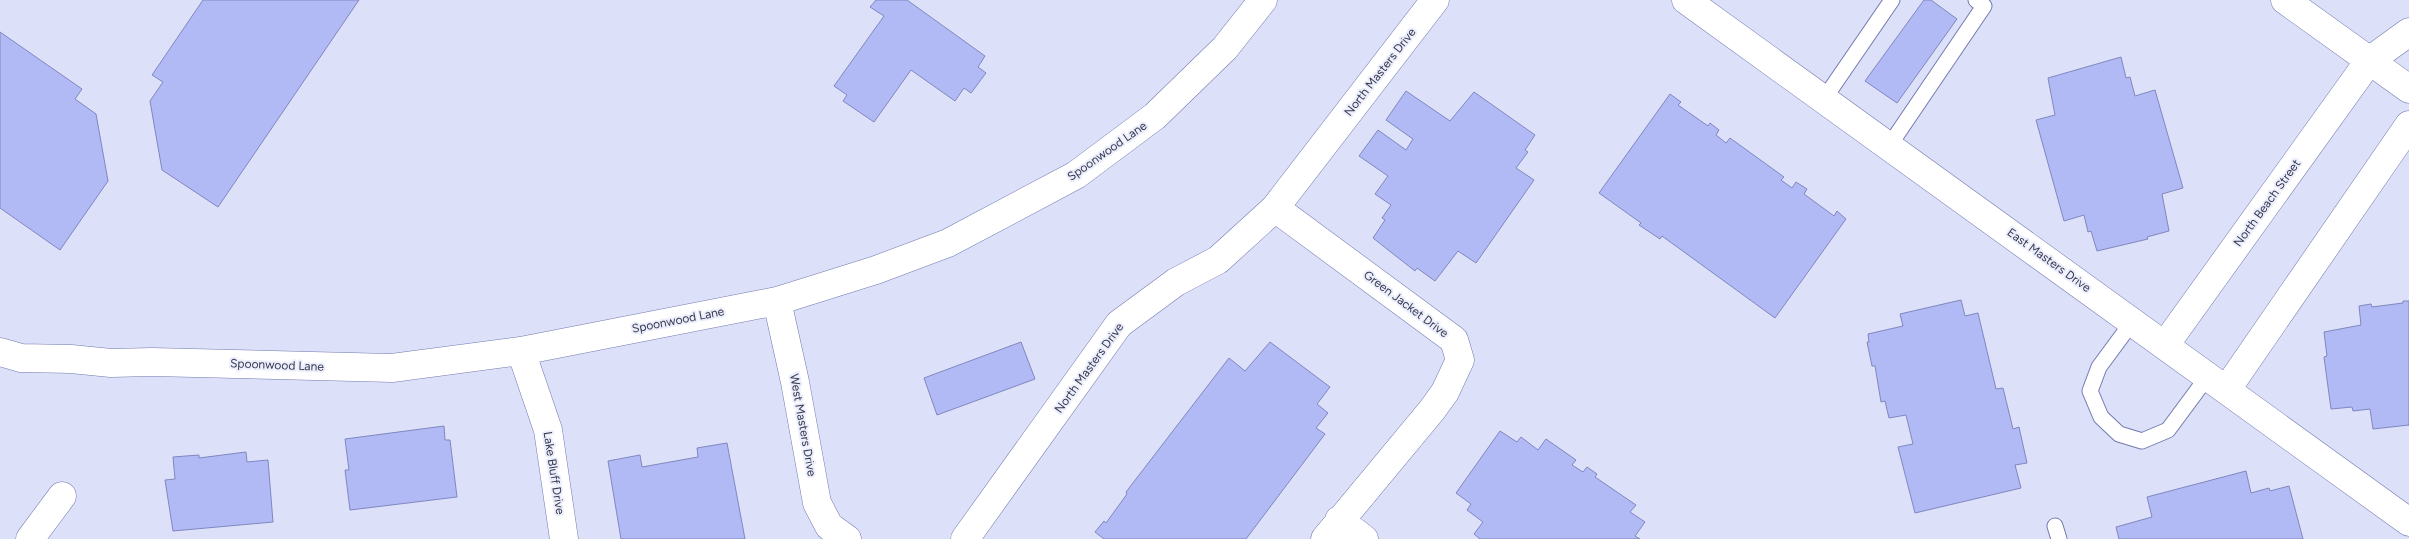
<svg xmlns="http://www.w3.org/2000/svg" width="2409" height="539" font-family="Figtree,sans-serif">
	<style>
		.building { fill: #b2baf5; stroke: #8087bf }
		.lines { fill: none; stroke-linecap: round; stroke-linejoin: round }
		.lane-casing { stroke: #737ab0; stroke-width: 17 }
		.street-casing { stroke: #737ab0; stroke-width: 29 }
		.secondary-casing { stroke: #737ab0; stroke-width: 29 }
		.lane { stroke: #fff; stroke-width: 15 }
		.street { stroke: #fff; stroke-width: 28 }
		.secondary { stroke: #fff; stroke-width: 28 }
		.labels { text-anchor: middle; dominant-baseline: central; stroke-width: 4; stroke-linejoin: round; paint-order: stroke }
		.street-label { font-size: 12px; fill: #353850; stroke: #eceefb }
	</style>
	<rect width="100%" height="100%" fill="#dce0f9"/>
	<!-- building -->
	<path class="building" d="M203 0H359L218 207 162 170 150 101 163 82 152 75Z
		M876 0H907L985 56 978 67 986 73 971 93 964 88 955 101 911 70 874 122 843 101 847 95 834 86 884 16 870 7Z
		M1924 0H1931L1957 19 1897 103 1865 81Z
		M0 32 82 89 75 99 96 114 108 181 60 250 0 208Z
		M2121 57 2126 78 2130 77 2135 96 2155 90 2183 188 2162 194 2169 231 2147 237 2148 239 2097 251 2091 231 2088 232 2084 215 2064 221 2036 120 2055 115 2048 78Z
		M1406 91 1450 121 1474 92 1535 135 1525 150 1528 152 1516 168 1534 180 1476 263 1458 251 1435 281 1417 268 1415 271 1373 238 1385 220 1382 218 1391 205 1375 194 1388 176 1359 156 1378 130 1406 150 1413 139 1386 120Z
		M1670 94 1681 102 1678 105 1708 126 1710 123 1719 130 1716 135 1726 143 1730 138 1784 177 1781 180 1792 188 1796 182 1807 189 1804 194 1834 216 1837 211 1846 219 1775 318 1662 236 1660 239 1639 225 1641 223 1599 193Z
		M1961 300 1965 316 1978 313 1996 389 2003 388 2013 429 2019 427 2027 463 2015 465 2021 488 1915 513 1898 447 1913 444 1906 415 1889 418 1885 401 1881 402 1875 366H1872L1867 342H1869L1868 334 1903 326 1900 314Z
		M2403 301H2409V425L2373 429 2370 409 2353 411 2352 407 2331 409 2324 357 2327 356 2324 332 2361 325 2359 306 2371 304 2372 307 2403 303Z
		M1021 342 1035 379 937 415 924 378Z
		M1270 342 1330 387 1317 404 1328 413 1316 428 1325 434 1246 539H1104L1095 532 1104 521 1106 523 1127 494 1126 492 1229 358 1245 371Z
		M444 426 445 440H450L457 497 350 510 345 470H349L345 439Z
		M1500 431 1517 442 1521 437 1538 450 1546 439 1576 460 1572 465 1583 472 1587 467 1597 474 1595 477 1636 505 1630 512 1645 522 1635 536 1640 539H1480L1474 534 1483 522 1467 510 1471 504 1456 493Z
		M727 443 745 539H621L608 461 640 455 642 467 698 457 697 448Z
		M246 452 247 462 268 460 273 522 173 531 165 480 175 479 173 457 199 455V458Z
		M2246 471 2251 493 2269 488 2270 491 2289 486 2303 539H2119L2116 527 2152 517 2147 497Z"/>
	<g class="lines">
		<!-- lane casing -->
		<g class="lane-casing">
			<path id="lane" d="M1824 99 1892 0
				M1889 146 1984 6 1976 0
				M2133 321 2099 367 2090 391 2101 417 2119 434 2142 441 2168 430 2208 376
				M2055 526 2059 539"/>
		</g>
		<!-- street casing -->
		<g class="street-casing">
			<path id="street" d="M1686 0 2409 522
				M1275 208 1454 340 1460 360 1445 392 1432 410 1325 539
				M777 301 795 382 817 503 829 526 847 539
				M2165 345 2369 61 2409 32
				M521 351 548 430 564 539
				M0 352 21 358 71 359 111 363 152 362 392 368 521 351 777 301 876 270 948 243 1076 175 1155 116 1225 48 1263 0
				M2227 389 2409 125
				M1339 520 1364 539
				M30 539 62 496
				M965 539 1119 324 1176 282 1218 260 1275 208 1435 0"/>
		</g>
		<!-- secondary casing -->
		<g class="secondary-casing">
			<path id="secondary" d="M2285 0 2409 89"/>
		</g>
		<!-- lane -->
		<use href="#lane" class="lane"/>
		<!-- street -->
		<use href="#street" class="street"/>
		<!-- secondary -->
		<use href="#secondary" class="secondary"/>
	</g>
	<g class="labels">
		<!-- street labels -->
		<g class="street-label">
			<text transform="translate(1380 72) rotate(-52)">North Masters Drive</text>
			<text transform="translate(1107 151) rotate(-35)">Spoonwood Lane</text>
			<text transform="translate(2267 203) rotate(-54)">North Beach Street</text>
			<text transform="translate(2049 260) rotate(36)">East Masters Drive</text>
			<text transform="translate(1406 304) rotate(37)">Green Jacket Drive</text>
			<text transform="translate(678 320) rotate(-11)">Spoonwood Lane</text>
			<text transform="translate(277 365) rotate(2)">Spoonwood Lane</text>
			<text transform="translate(1089 368) rotate(-54)">North Masters Drive</text>
			<text transform="translate(803 425) rotate(80)">West Masters Drive</text>
			<text transform="translate(554 473) rotate(81)">Lake Bluff Drive</text>
		</g>
	</g>
</svg>
